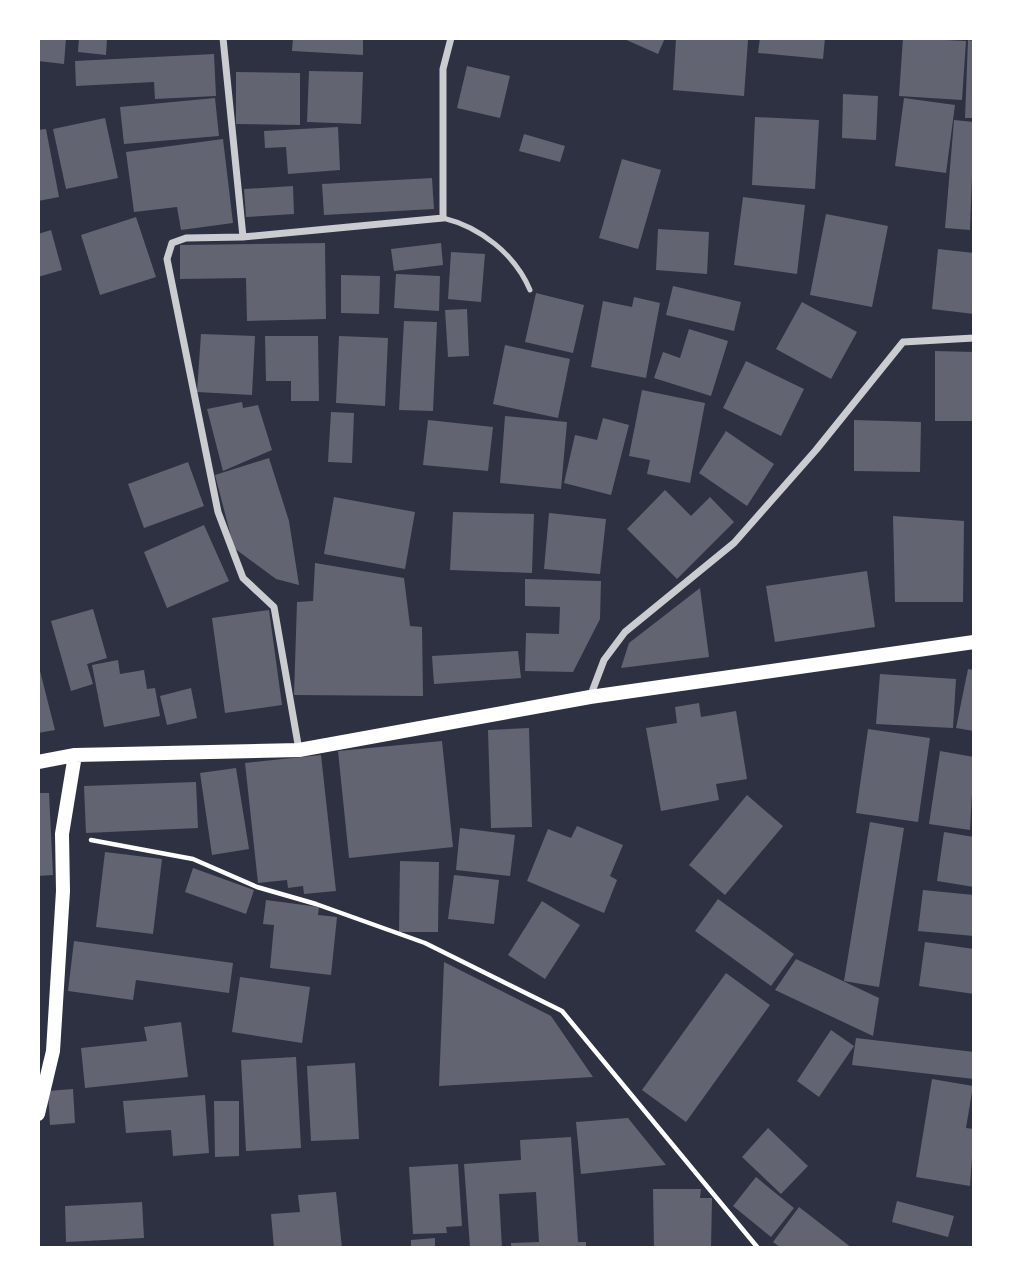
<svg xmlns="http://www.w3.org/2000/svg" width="1012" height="1286" font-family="'DejaVu Sans',sans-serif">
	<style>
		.building { fill: #626471 }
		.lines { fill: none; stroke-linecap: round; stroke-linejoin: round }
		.path { stroke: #fff; stroke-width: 4.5 }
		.service { stroke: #caccd0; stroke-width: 5 }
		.minor { stroke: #caccd0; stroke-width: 7 }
		.secondary { stroke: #fff; stroke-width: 14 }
	</style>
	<rect width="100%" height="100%" fill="#2d3142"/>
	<!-- building -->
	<path class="building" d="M38 38H66L64 64 38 61Z
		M79 38H107L106 55 78 52Z
		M293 38H363V55L292 51Z
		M622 38H665L658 54Z
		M676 38 748 40 744 96 673 90Z
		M760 38H825L823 59 758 53Z
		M903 38 966 41 962 100 899 96Z
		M968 40 974 41V118H965Z
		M214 54 216 96 155 99 154 82 76 86 75 61Z
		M467 66 510 76 500 118 457 108Z
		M309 71 363 72 361 124 307 122Z
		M236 72 300 73V125L236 124Z
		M843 94 878 96 876 140 842 138Z
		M215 98 219 136 124 144 120 107Z
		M904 98 955 105 946 173 895 166Z
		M755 117 819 120 815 189 752 185Z
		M105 118 118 178 66 189 53 129Z
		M954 120 974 122 970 230 945 228Z
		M338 127 340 170 288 174 286 147 265 148 264 131Z
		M46 129 59 197 38 201V130Z
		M524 134 565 146 560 162 519 151Z
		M223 139 233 223 181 230 177 207 134 212 126 152Z
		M622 159 661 170 638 249 599 238Z
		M432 178 434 209 324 215 322 184Z
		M293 186 294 214 246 217 244 189Z
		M743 197 805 205 797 274 734 265Z
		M826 214 888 226 872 307 810 295Z
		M136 217 156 277 100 295 81 235Z
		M658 229 709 232 707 274 656 270Z
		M51 230 62 270 38 277V234Z
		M325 243 326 319 247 321 246 278 180 279V245Z
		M441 243 443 265 394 271 391 249Z
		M938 249 974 253V314L932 309Z
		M451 252 485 254 481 302 448 299Z
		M396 274 440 276 439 311 394 308Z
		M341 275 380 276 379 314 341 313Z
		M673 286 741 302 734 331 666 315Z
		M536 293 584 305 573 353 525 342Z
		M634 297 660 303 646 378 591 367 603 301 632 307Z
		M802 302 857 332 831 379 776 349Z
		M467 309 469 356 448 357 445 310Z
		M404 321 437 322 433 411 399 410Z
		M689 329 728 341 711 396 654 378 663 352 680 358Z
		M201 334 255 336 252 395 197 392Z
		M265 336H318L319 401H291V381H266Z
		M339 336 388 338 385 406 336 403Z
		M505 345 570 359 558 418 493 404Z
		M935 351 974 352V421H935Z
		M746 361 804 389 781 436 723 408Z
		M642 390 705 403 690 483 647 474 650 460 629 456Z
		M242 402 243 408 258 405 272 450 223 471 207 409Z
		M331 412 354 413 352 463 328 462Z
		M505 416 567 422 561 489 500 483Z
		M603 418 629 425 611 495 564 483 575 435 597 440Z
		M428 420 493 427 488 471 423 465Z
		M854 420 921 422 920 472 854 471Z
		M726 431 774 464 747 506 699 473Z
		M269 458 289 521 299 585 276 579 234 548 215 475Z
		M188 462 204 506 144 528 128 484Z
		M665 490 691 516 710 497 734 522 677 579 627 529Z
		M334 497 415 512 405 569 324 554Z
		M453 512 534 514 532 573 450 570Z
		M549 513 606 519 600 574 544 569Z
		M893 516 964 521 963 602H895Z
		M204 525 229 581 167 608 144 552Z
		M315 563 404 578 410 626 422 627 423 696 294 695 297 602 313 601Z
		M867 571 875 627 775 642 766 586Z
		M525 579 601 581 600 619 573 672 525 671 526 633 559 634 560 607 525 606Z
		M700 588 709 657 621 668 629 643Z
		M93 609 107 658 87 664 93 684 71 691 51 621Z
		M269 610 282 705 225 713 212 618Z
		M518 651 521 678 434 684 432 656Z
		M118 660 120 674 144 670 147 689 155 688 160 716 104 727 92 665Z
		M38 663 55 730 38 733Z
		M968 669 974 670V731L956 728Z
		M880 674 956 679 953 728 876 724Z
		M191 688 197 718 167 725 160 696Z
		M699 703 701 717 736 711 747 779 716 784 719 800 661 811 646 728 677 723 675 707Z
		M529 728 532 827 491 828 488 730Z
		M868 729 930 738 918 822 856 813Z
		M442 741 453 847 349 858 338 751Z
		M940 751 974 757 970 830 929 824Z
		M321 755 336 891 304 894 303 886 288 888 287 880 258 883 245 763Z
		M236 768 249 849 212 855 200 773Z
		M196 782 198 828 86 833 84 786Z
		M38 793H49L53 875 38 876Z
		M747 795 783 826 725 895 689 865Z
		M870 822 904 828 879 987 844 981Z
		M577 826 623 845 610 876 617 880 604 913 527 881 548 829 571 838Z
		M460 828 515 835 510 876 456 870Z
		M944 832 974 837V887L937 881Z
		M105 852 162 859 153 934 96 927Z
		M400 861 439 862 438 932H399Z
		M193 868 254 890 246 914 185 892Z
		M454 875 499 880 494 924 448 919Z
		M923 890 974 895V936L918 931Z
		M718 899 794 954 771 986 695 931Z
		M266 900 319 907 318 915 337 917 331 975 270 968 274 925 263 924Z
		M542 901 580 925 545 979 508 955Z
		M74 941 233 963 229 993 136 980 133 1000 68 991Z
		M925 942 974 949V994L919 986Z
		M796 959 879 998 873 1036 775 990Z
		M444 962 551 1016 593 1077 439 1086Z
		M726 973 770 1005 686 1122 642 1090Z
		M240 977 310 987 302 1043 232 1032Z
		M181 1022 188 1077 85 1088 81 1048 147 1041 144 1027Z
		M831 1030 854 1046 819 1097 797 1081Z
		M856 1038 974 1052V1079L852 1065Z
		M296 1057 301 1148 246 1151 241 1060Z
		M355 1063 359 1139 311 1141 307 1066Z
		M932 1079 973 1086 966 1128 974 1129 970 1186 916 1177Z
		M73 1089 75 1123 50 1125 48 1091Z
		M205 1095 209 1153 173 1156 171 1130 126 1133 123 1101Z
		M214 1101H239V1156L215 1157Z
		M628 1118 666 1165 581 1174 576 1122Z
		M768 1128 808 1166 781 1194 742 1157Z
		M571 1137 578 1242H586V1248H511V1243L539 1242 536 1192 499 1194 502 1248H470L464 1164 521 1160 520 1140Z
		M458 1164 462 1226 446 1227 447 1233 413 1234 409 1167Z
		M756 1177 794 1208 771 1237 733 1206Z
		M653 1189H701L700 1198H712L711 1248H654Z
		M336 1192 342 1248H274L271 1214 300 1212 298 1195Z
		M897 1201 954 1216 948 1237 892 1222Z
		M142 1202 144 1238 66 1242 65 1206Z
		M799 1207 852 1248H781L773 1242Z
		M435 1238V1248H411V1240Z"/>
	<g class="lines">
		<!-- path -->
		<path class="path" d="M91 840 193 859 257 887 316 904 425 943 562 1011 758 1248"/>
		<!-- service -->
		<path class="service" d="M443 218C480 227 515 254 530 290"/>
		<!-- minor -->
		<path class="minor" d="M223 38 243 237
			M590 697 604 660 625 632 734 543 816 450 903 342 974 338
			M299 750 274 607 243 578 218 512 167 259 172 243 186 238 243 237 443 218V69L451 38"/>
		<!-- secondary -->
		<path class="secondary" d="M38 762 75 755 299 750 590 697 974 642
			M38 1114 53 1051 63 891 62 834 75 755"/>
	</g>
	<!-- border -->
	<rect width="1012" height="1286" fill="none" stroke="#ffffff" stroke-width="80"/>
</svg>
